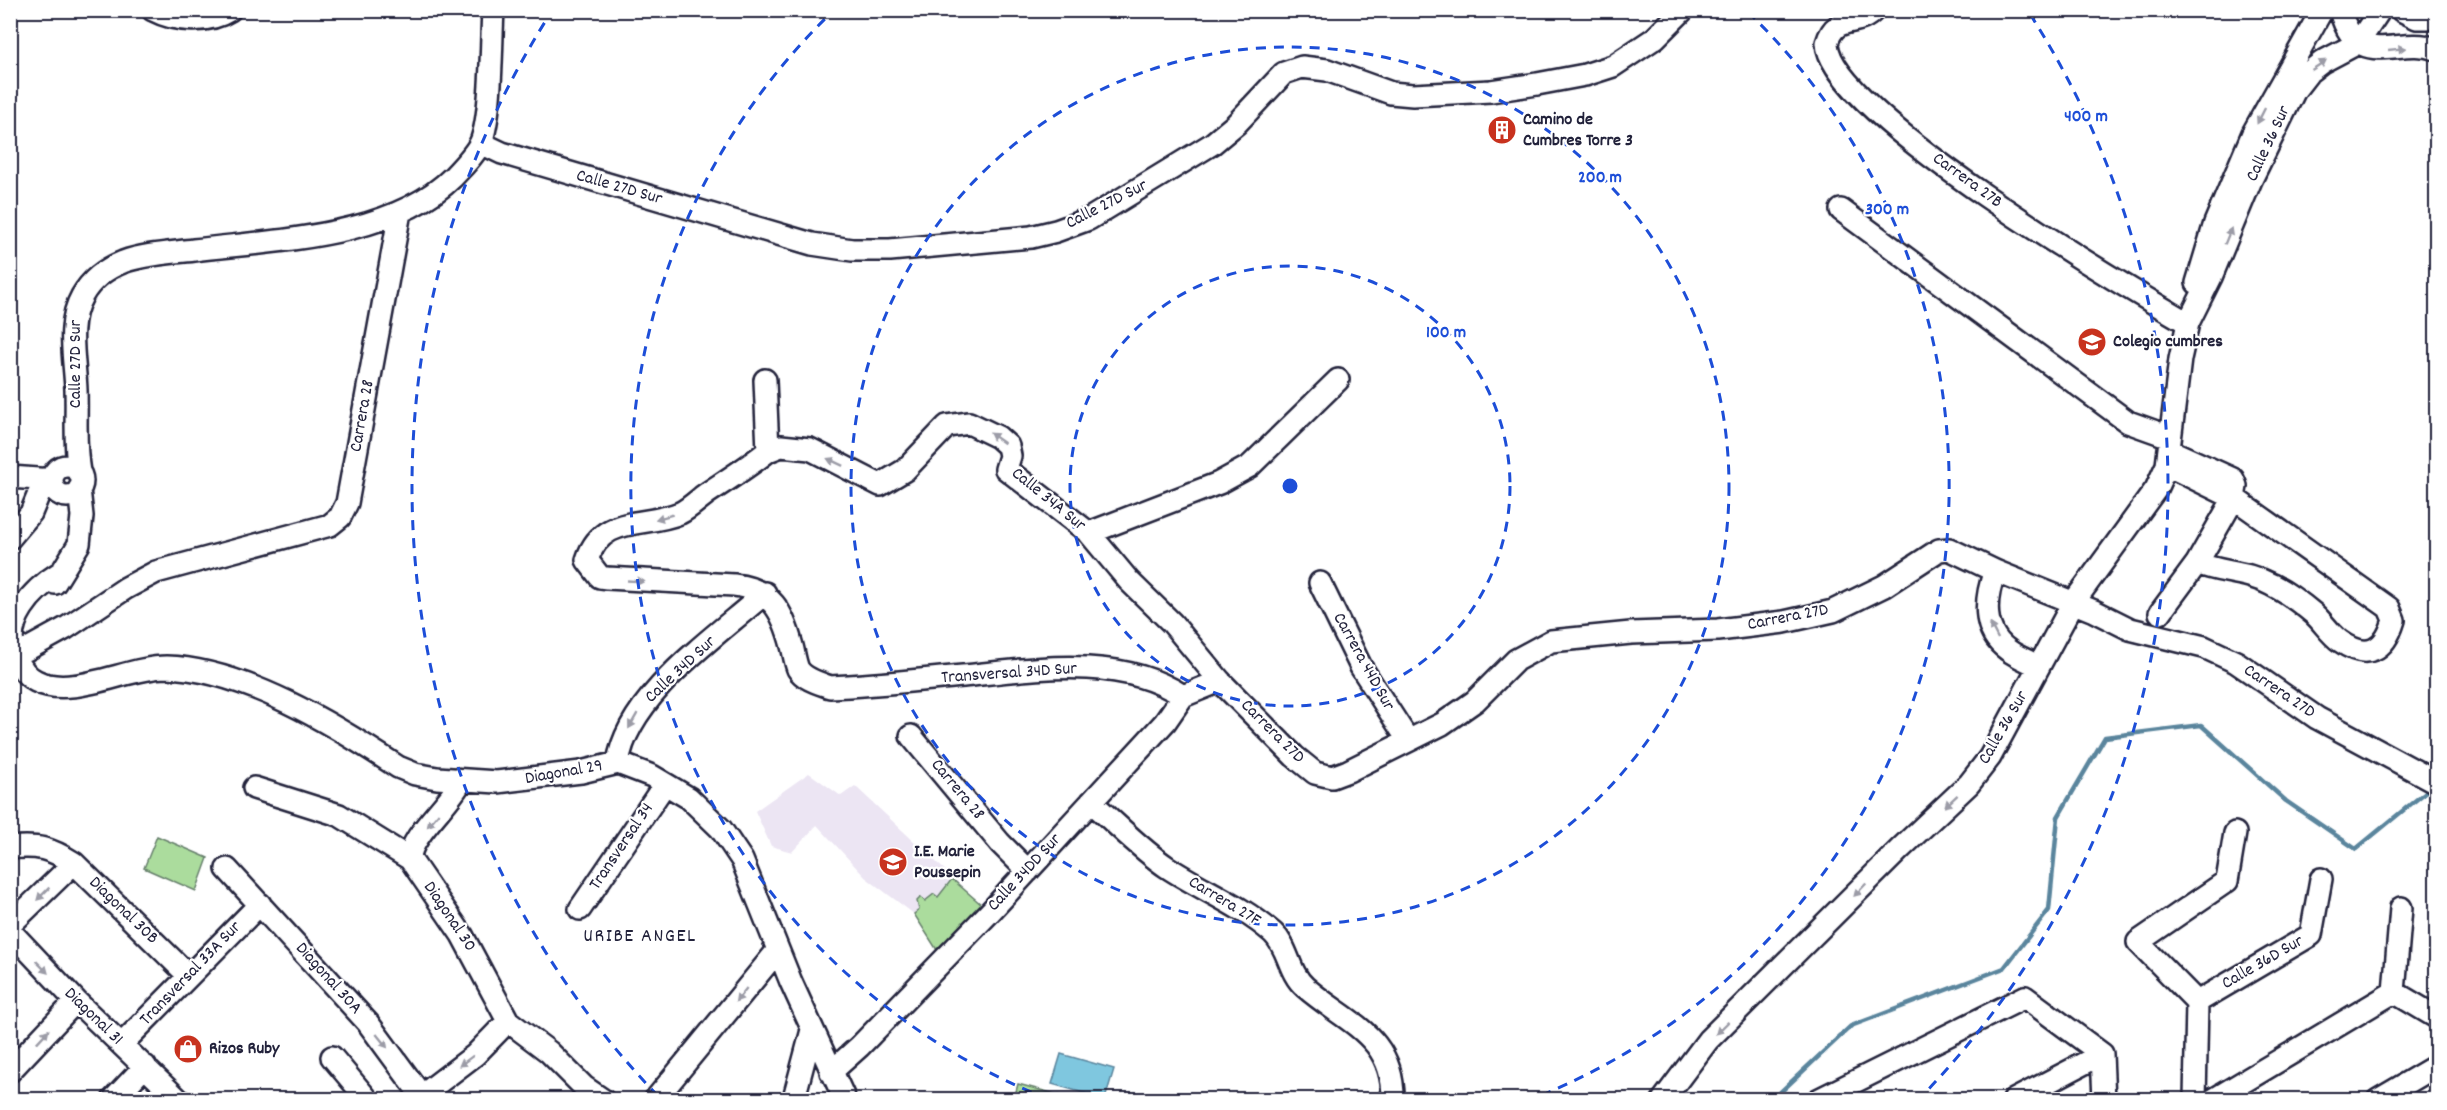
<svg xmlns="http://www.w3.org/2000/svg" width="2447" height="1110" font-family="Dekko,sans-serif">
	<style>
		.built { fill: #ece5f3 }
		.green { fill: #abdc9d; stroke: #667f6c; stroke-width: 1.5 }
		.water { fill: #7fc7df; stroke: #5a859d; stroke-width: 1.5 }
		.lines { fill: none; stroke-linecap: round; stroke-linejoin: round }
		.stream { stroke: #5a859d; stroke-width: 4.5 }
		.minor-casing { stroke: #22223b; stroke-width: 26 }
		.minor { stroke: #fff; stroke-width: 21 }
		.oneway { fill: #9c9ca7 }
		.ring { fill: none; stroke: #1d4ed8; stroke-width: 3; stroke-dasharray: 10 8 }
		.labels { text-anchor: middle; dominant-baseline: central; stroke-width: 4.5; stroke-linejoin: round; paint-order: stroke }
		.poi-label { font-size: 18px; font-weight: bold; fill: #22223b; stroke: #fff; text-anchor: start }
		.street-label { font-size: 18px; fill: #22223b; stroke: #fff }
		.neighbourhood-label { font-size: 20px; letter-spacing: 1.5px; fill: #22223b; stroke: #fff }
		.centre { fill: #1d4ed8; stroke: #fff; stroke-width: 3 }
		.ring-label { font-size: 18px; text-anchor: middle; font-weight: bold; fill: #1d4ed8; stroke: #fff; stroke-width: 4.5; stroke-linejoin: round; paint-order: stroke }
	</style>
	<rect width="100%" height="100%" fill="#fff"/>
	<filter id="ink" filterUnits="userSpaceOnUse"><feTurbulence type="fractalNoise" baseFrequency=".0167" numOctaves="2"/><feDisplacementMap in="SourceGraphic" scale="12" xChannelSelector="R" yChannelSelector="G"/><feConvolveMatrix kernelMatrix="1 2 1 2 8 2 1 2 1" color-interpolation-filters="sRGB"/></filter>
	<g filter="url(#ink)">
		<!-- built -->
		<path class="built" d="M809 773 841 796 855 786 982 905 937 950 914 914 865 877 817 825 792 852 771 846 755 811Z"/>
		<!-- green -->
		<path class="green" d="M157 836 208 858 196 891 144 868Z
			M952 879 982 905 937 950 914 914 919 910 917 901 921 897 925 901 934 894 938 897Z
			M1018 1084 1074 1099H1014Z"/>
		<!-- water -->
		<path class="water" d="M1061 1054 1114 1069 1105 1099 1052 1084Z"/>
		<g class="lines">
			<!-- stream -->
			<path class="stream" d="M1772 1100 1851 1026 2004 968 2049 910 2058 817 2105 737 2201 725 2286 801 2356 849 2433 786"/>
			<!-- minor casing -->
			<g class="minor-casing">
				<path id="minor" d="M153 10C176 22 208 24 230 10
					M1874 10C1858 29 1836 12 1827 43 1829 112 2124 286 2188 323
					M2340 10C2357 73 2396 35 2436 49
					M2401 10 2417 18H2436
					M481 143 502 153 812 244 852 250H890L1031 237 1056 231 1089 219 1212 144 1236 124 1284 73 1302 67 1327 70 1391 93 1413 95 1491 91 1537 84 1585 75 1613 66 1655 38 1683 10
					M1841 210 2128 422 2170 437
					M2197 283 2215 223 2253 133 2322 10
					M765 380 768 451
					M2167 465 2234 498 2389 608 2394 620C2385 650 2368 661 2340 641 2330 634 2323 622 2314 614 2302 604 2286 592 2272 585 2244 570 2223 574 2197 563
					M52 481a15 15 0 1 1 30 0a15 15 0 1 1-30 0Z
					M79 472C74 444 77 418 76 390 75 360 66 324 82 296 91 280 105 269 123 262 145 254 171 253 194 250 276 240 391 238 453 177 462 167 475 155 481 142 492 114 491 44 493 10
					M10 477 52 480
					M1089 533 1219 483 1250 466 1338 380
					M10 538 31 513 45 479
					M1995 571C1985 598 1981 631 2008 650 2017 657 2029 661 2038 666
					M61 572C33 589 1 622 16 657 20 667 26 676 36 681 71 699 128 667 166 667 243 669 335 725 398 767L415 774 437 778 497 782 581 772 618 763 652 776 689 798 721 829 742 860 791 982 845 1100
					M55 583 79 544 82 516 79 489
					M1320 583 1361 667 1408 740
					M2160 613 2197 563 2234 498 2236 486 2233 479 2169 450
					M26 650 66 628 126 588 156 572 330 525 340 517 347 503 400 212
					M1183 696C1120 654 1034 669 963 676 919 680 874 685 830 687 819 683 804 679 798 669 795 662 794 653 792 646 783 612 772 589 734 585L607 578 600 577 587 560C602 514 644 528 680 513 689 509 698 500 706 494 727 480 748 467 768 451L781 446 810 449 880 485 905 470 947 426 969 423 998 437 1008 446 1010 456 1006 469 1089 533 1129 581 1172 623 1220 681 1294 756 1315 773 1332 777 1348 771 1442 724 1475 701 1516 660 1551 641 1631 633 1718 630 1784 622 1833 611 1884 586 1939 550 1949 549 1995 571 2094 611 2130 629 2204 647 2236 662 2317 718 2436 782
					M911 736 1000 843 1028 871
					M618 763C627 696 717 636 765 593
					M254 788 339 815 410 859 462 935 508 1021 549 1052 584 1087 603 1100
					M1091 802C1116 823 1140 849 1167 867 1202 890 1241 905 1273 933 1289 948 1288 972 1305 987 1346 1023 1394 1035 1393 1100
					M10 848C38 845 50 848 74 863L189 976
					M410 859C409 837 450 804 461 781
					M227 869 368 1023 421 1095
					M580 909 665 784
					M10 925 74 863
					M10 931 76 1001 179 1100
					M2394 992 2401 908
					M2197 1002 2311 935 2321 879
					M122 1044 260 904
					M332 1057 368 1100
					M10 1071 76 1001
					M831 1072 860 1046 990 912 1165 722 1183 696 1220 681
					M795 1094 812 1030
					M113 1100 145 1066
					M416 1100 475 1055 508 1021
					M655 1100 778 950
					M1663 1100 1708 1040 1901 848 1969 784 1990 757 2073 603 2156 489 2167 465 2180 359 2188 323 2211 277 2251 180 2295 90 2309 72 2322 62 2358 43 2380 10
					M1818 1100 2025 997 2102 1054 2104 1100
					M2014 1100 2102 1054
					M2195 1100 2197 1002 2138 942 2227 881 2235 833
					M2213 1100 2394 992 2436 1017
					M2378 1100 2436 1066"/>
			</g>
			<!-- minor -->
			<use href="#minor" class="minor"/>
		</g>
		<!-- one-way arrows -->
		<defs><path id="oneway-solid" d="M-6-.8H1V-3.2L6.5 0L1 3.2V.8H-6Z" transform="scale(1.5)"/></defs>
		<g class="oneway">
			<use href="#oneway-solid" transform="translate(2397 49) rotate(-6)"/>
			<use href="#oneway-solid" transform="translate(2319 65) rotate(-34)"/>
			<use href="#oneway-solid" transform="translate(2261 116) rotate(117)"/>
			<use href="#oneway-solid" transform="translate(2228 236) rotate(-68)"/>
			<use href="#oneway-solid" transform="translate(997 438) rotate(-145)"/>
			<use href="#oneway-solid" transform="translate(835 462) rotate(-155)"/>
			<use href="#oneway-solid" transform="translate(664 517) rotate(165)"/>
			<use href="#oneway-solid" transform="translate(636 581) rotate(3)"/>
			<use href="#oneway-solid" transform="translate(1994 631) rotate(-117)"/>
			<use href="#oneway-solid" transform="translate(633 721) rotate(120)"/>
			<use href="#oneway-solid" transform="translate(1951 801) rotate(137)"/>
			<use href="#oneway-solid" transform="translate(433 820) rotate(130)"/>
			<use href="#oneway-solid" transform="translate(1860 890) rotate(134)"/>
			<use href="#oneway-solid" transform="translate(43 894) rotate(135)"/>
			<use href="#oneway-solid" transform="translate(42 967) rotate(45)"/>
			<use href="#oneway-solid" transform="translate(741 995) rotate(129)"/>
			<use href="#oneway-solid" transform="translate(1722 1028) rotate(136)"/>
			<use href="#oneway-solid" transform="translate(43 1036) rotate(-47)"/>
			<use href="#oneway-solid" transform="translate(382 1041) rotate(51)"/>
			<use href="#oneway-solid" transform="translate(466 1061) rotate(143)"/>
		</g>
	</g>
	<!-- distance rings -->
	<g class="ring">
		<circle cx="1290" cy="486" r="220"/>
		<circle cx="1290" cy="486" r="439"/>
		<path d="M1048 1099A659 659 0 0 1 832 12M1748 12A659 659 0 0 1 1532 1099"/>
		<path d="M658 1096A878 878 0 0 1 550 14M2030 14A878 878 0 0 1 1922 1096"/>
	</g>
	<!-- icons -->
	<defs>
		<g id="building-disc" transform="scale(1.5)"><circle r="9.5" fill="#c8321e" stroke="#fff"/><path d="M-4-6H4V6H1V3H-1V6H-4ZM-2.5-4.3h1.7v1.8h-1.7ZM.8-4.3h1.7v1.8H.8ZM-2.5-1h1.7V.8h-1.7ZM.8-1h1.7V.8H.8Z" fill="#fff"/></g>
		<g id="school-disc" transform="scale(1.5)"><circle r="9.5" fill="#c8321e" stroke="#fff"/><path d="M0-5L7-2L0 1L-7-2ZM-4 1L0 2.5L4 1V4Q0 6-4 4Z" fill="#fff"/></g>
		<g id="shop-disc" transform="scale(1.5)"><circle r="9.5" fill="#c8321e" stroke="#fff"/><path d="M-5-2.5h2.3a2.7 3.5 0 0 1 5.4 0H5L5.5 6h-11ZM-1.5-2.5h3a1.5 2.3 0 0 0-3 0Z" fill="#fff"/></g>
	</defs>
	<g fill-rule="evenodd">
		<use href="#building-disc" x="1502" y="130"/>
		<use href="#school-disc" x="2092" y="342"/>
		<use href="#school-disc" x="893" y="862"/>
		<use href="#shop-disc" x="188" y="1049"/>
	</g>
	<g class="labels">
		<!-- poi labels -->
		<g class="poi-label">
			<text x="1523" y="120">Camino de<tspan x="1523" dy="21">Cumbres Torre 3</tspan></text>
			<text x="2113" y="342">Colegio cumbres</text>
			<text x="914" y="852">I.E. Marie<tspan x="914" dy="21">Poussepin</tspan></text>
			<text x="209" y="1049">Rizos Ruby</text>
		</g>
		<!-- street labels -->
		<g class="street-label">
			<text transform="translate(2269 144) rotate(-65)">Calle 36 Sur</text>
			<text transform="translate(1967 181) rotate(36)">Carrera 27B</text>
			<text transform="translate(619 188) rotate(16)">Calle 27D Sur</text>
			<text transform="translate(1107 205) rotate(-27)">Calle 27D Sur</text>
			<text transform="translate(76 364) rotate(-90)">Calle 27D Sur</text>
			<text transform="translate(363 416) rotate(-80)">Carrera 28</text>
			<text transform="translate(1048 500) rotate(39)">Calle 34A Sur</text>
			<text transform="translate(1788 618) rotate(-11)">Carrera 27D</text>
			<text transform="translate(1363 662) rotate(61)">Carrera 44D Sur</text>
			<text transform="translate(681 670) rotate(-43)">Calle 34D Sur</text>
			<text transform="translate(1009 674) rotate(-4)">Transversal 34D Sur</text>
			<text transform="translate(2279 692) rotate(34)">Carrera 27D</text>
			<text transform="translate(2004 728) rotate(-60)">Calle 36 Sur</text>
			<text transform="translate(1272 732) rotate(45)">Carrera 27D</text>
			<text transform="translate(564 773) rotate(-10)">Diagonal 29</text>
			<text transform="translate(957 790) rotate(50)">Carrera 28</text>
			<text transform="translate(622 847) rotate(-56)">Transversal 34</text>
			<text transform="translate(1025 873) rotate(-47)">Calle 34DD Sur</text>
			<text transform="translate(1224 902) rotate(31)">Carrera 27F</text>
			<text transform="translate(123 911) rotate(44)">Diagonal 30B</text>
			<text transform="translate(449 917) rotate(56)">Diagonal 30</text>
			<text transform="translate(2263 963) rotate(-30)">Calle 36D Sur</text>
			<text transform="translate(191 974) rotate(-46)">Transversal 33A Sur</text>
			<text transform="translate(328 979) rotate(48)">Diagonal 30A</text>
			<text transform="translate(93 1017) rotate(44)">Diagonal 31</text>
		</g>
		<!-- neighbourhood labels -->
		<g class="neighbourhood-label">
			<text x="640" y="937">URIBE ANGEL</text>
		</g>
	</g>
	<circle cx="1290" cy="486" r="9" class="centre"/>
	<g class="ring-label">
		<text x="2086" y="121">400 m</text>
		<text x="1600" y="182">200 m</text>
		<text x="1887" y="214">300 m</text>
		<text x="1446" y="337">100 m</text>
	</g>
	<!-- margin -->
	<rect width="2447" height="1110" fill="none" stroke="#fff" stroke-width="36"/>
	<rect x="18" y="18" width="2411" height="1074" fill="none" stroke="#22223b" stroke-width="2" filter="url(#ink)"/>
</svg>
